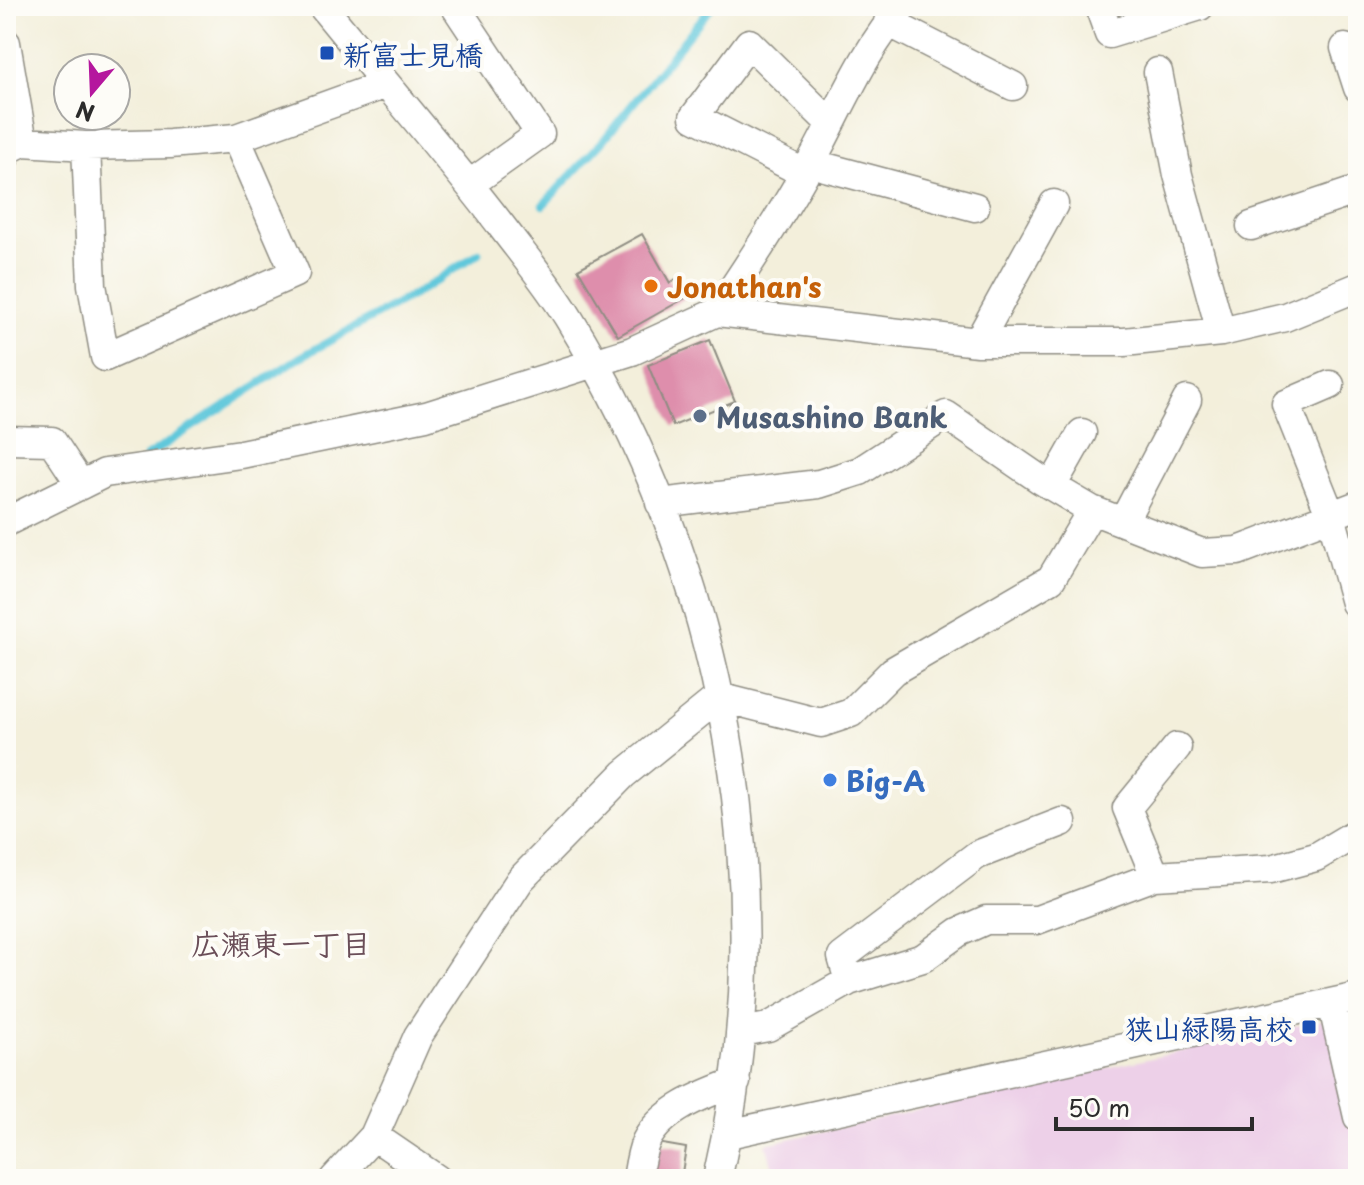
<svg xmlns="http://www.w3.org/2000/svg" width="1364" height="1185" font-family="'Playpen Sans','Klee One',sans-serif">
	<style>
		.built { fill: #edd0e8 }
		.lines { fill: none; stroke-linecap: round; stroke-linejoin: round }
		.stream { stroke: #60c8db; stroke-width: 8 }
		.building { fill: #de8eac }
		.minor-casing { stroke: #8f8d83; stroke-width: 31 }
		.minor { stroke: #fff; stroke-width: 28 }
		.transit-dot { fill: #1a4fb4; stroke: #fdfcf7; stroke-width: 3 }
		.food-dot { fill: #e8710a; stroke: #fdfcf7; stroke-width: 3 }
		.service-dot { fill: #5c6f8a; stroke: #fdfcf7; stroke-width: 3 }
		.shop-dot { fill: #3f7fe0; stroke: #fdfcf7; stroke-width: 3 }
		.labels { text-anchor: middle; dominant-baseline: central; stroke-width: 8; stroke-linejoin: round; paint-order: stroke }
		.transit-label { font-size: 28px; font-weight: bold; fill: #164399; stroke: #fdfcf7; text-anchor: start }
		.food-label { font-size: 28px; font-weight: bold; fill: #c56008; stroke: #fdfcf7; text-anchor: start }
		.service-label { font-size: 28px; font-weight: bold; fill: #4e5e75; stroke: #fdfcf7; text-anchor: start }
		.shop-label { font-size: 28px; font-weight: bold; fill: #366cbe; stroke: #fdfcf7; text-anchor: start }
		.neighbourhood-label { font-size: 30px; font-weight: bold; fill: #6a4e58; stroke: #fdfcf7 }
	</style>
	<rect width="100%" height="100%" fill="#fdfcf7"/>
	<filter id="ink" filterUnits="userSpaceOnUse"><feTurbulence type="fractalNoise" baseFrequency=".0125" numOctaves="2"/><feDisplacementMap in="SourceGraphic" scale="16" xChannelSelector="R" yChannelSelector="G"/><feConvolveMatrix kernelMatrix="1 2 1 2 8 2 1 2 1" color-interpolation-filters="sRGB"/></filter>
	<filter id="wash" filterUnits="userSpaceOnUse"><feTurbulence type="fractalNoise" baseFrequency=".006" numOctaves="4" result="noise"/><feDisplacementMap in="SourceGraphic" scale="32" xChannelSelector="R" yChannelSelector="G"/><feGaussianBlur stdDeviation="1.8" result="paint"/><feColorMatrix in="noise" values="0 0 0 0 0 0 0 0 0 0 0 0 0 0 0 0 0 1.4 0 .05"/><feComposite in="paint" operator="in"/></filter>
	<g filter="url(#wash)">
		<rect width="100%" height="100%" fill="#f3efdb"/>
		<!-- built -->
		<path class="built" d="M1358 1012V1179H776L766 1144Z"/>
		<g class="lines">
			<!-- stream -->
			<path class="stream" d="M543 205 602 142 712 6
				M146 457 299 358 422 290 479 253"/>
		</g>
		<g id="blocks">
			<!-- building -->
			<path class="building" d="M642 234 670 283 676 279 687 297 618 336 578 269Z
				M710 340 735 401 673 426 648 365Z
				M657 1143 686 1148 681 1179H644Z"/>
		</g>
	</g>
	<g filter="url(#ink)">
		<use href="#blocks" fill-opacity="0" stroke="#8f8d83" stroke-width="2"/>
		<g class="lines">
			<!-- minor casing -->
			<g class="minor-casing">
				<path id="minor" d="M322 6C382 80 445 152 503 228 525 257 549 286 568 317 724 569 785 889 717 1179
					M455 6 540 134 470 184
					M1099 6 1109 34 1200 6
					M888 22 1013 86
					M6 43 23 142
					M1345 48 1358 88
					M1158 72 1178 175 1221 332
					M86 146 92 285 105 357 295 273 236 138
					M6 155 9 149 23 142 86 146 170 144 236 138 386 84
					M810 163 975 207
					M804 173 694 117 749 43 831 124
					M1251 226 1358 190
					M717 312C751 262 783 213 812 160 841 108 863 51 903 6
					M978 342 1054 204
					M1330 385 1286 404 1331 516 1355 603
					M6 440 52 441 81 485
					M1052 486 1082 433
					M660 503 819 484 860 471 946 415 1041 480 1092 510 1202 553 1238 551 1358 505
					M6 522 105 473 241 454 426 416 632 351 717 312 978 342H1124L1221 332 1285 317 1358 287
					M1123 522 1187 400
					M1155 876 1127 808 1177 747
					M849 981 842 957 977 855 1062 822
					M1332 1003 1358 1117
					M741 1032 768 1027 849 981 923 958 959 932 986 920H1037L1155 876 1271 869 1316 857 1358 832
					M728 1134 1358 997
					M374 1136 437 1179
					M334 1179 374 1136 418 1036 520 880 624 774 719 697 821 723 851 713 893 671 1051 579 1092 510
					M637 1179C639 1167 641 1152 646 1141 662 1109 705 1094 736 1082"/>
			</g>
			<!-- minor -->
			<use href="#minor" class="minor"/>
		</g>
	</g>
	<!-- markers -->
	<g class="transit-dot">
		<rect x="319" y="45" width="16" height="16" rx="4"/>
		<rect x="1301" y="1019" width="16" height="16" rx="4"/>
	</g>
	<circle class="food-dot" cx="651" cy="286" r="8"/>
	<circle class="service-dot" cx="700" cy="416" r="8"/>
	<circle class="shop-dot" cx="830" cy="780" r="8"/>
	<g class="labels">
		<!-- transit labels -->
		<g class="transit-label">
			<text x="343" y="53">新富士見橋</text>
			<text x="1293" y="1027" text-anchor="end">狭山緑陽高校</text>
		</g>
		<!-- food labels -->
		<g class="food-label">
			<text x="667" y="286">Jonathan's</text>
		</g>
		<!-- service labels -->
		<g class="service-label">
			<text x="716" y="416">Musashino Bank</text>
		</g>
		<!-- shop labels -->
		<g class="shop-label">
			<text x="846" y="780">Big-A</text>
		</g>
		<!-- neighbourhood labels -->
		<g class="neighbourhood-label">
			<text x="281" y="942">広瀬東一丁目</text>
		</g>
	</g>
	<!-- margin -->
	<rect width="1364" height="1185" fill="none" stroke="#fdfcf7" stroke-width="32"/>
	<!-- north arrow -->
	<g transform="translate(92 92) rotate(199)"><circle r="38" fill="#fdfcf7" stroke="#a9a8a5" stroke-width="2"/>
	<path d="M0-6L14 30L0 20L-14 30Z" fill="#b5179e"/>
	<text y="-12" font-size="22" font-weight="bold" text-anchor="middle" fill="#2b2b2b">N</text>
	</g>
	<!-- scale -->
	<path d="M1056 1117v12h196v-12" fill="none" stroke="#2b2b2b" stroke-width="4"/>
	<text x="1068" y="1117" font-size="24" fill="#2b2b2b" stroke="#fdfcf7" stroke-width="6" paint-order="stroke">50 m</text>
</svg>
